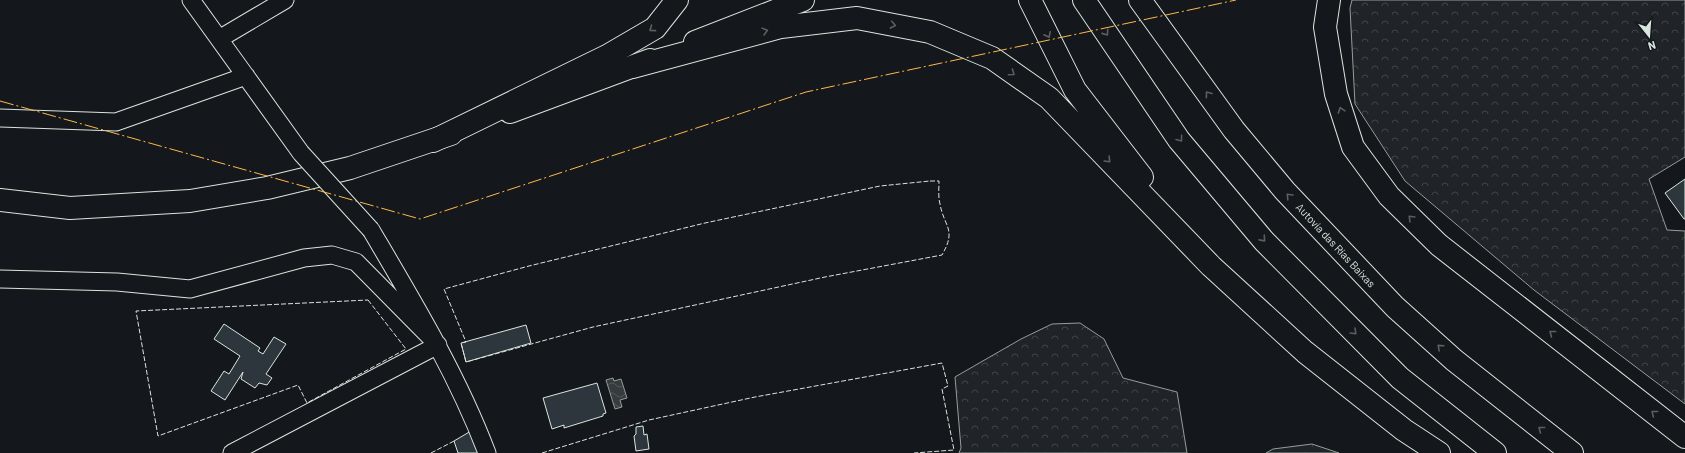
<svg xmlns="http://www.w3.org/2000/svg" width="1685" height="453" font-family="Barlow,sans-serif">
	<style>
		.forest { fill: url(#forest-crowns); stroke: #939e99 }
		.water { fill: url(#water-waves); stroke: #939e99 }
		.building { fill: #2c363c; stroke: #d8e6dc }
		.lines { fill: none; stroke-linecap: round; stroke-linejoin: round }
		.minor-casing { stroke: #d8e6dc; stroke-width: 19 }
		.primary-casing { stroke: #d8e6dc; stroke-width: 24 }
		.motorway-casing { stroke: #d8e6dc; stroke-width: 24 }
		.minor { stroke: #14181c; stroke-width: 17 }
		.primary { stroke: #14181c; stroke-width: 22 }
		.motorway { stroke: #14181c; stroke-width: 22 }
		.minor-bridge-casing { stroke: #d8e6dc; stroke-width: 19; stroke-linecap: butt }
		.minor-bridge { stroke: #14181c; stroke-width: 17 }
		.fence { stroke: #d8e6dc; stroke-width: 1; stroke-dasharray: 5 2; stroke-linecap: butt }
		.power { stroke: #ffb74d; stroke-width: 1; stroke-dasharray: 14 3 2 3; stroke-linecap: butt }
		.oneway { stroke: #59605f }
		.labels { text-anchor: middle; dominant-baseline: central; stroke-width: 3; stroke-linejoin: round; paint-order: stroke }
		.street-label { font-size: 11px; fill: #d8e6dc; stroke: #14181c }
	</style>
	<defs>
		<pattern id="forest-crowns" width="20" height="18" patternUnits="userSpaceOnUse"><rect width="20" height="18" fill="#202428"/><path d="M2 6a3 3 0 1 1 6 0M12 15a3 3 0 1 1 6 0" fill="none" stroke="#404447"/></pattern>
		<pattern id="water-waves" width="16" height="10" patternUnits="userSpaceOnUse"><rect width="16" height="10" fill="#363b3e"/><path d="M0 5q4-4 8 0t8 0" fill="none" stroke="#525759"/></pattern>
	</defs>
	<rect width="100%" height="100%" fill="#14181c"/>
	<!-- forest -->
	<path class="forest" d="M1352 0H1685V157L1649 179 1667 230 1685 231V404L1534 290 1405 181 1355 104 1350 8Z
		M1080 323 1104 339 1123 378 1177 392 1187 453H959L961 448 955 377 1021 339 1052 324Z
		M1312 444 1339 453H1266L1273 449Z"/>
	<!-- water -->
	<path class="water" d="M613 378 614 381 621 379 627 398 620 400 622 407 615 409 606 380Z"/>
	<!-- building -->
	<path class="building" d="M1685 179V219H1684L1665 193Z
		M224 324 260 348 258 351 263 354 274 337 286 344 266 374 272 378 267 385 259 383 255 388 241 379 243 372 225 400 211 391 224 371 229 374 240 356 214 339Z
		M526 325 531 343 466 362 461 343Z
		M597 383 606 413 603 414V416L564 428V425L552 429 543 398Z
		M643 426 644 435 647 434 649 449 636 451 634 436 636 434V427Z
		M471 431 480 453H458L454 441Z"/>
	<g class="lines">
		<!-- minor casing -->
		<g class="minor-casing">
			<path id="minor" d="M191 0 301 153
				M219 39 285 0
				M0 118 116 122 246 76
				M371 230C414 303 457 374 487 453
				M0 279 117 282 190 289 304 258 332 255 356 262 438 345 232 453"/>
		</g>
		<!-- primary casing -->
		<g class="primary-casing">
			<path id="primary" d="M695 42 803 0
				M510 112 650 60
				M0 200 70 208 190 201 267 188 350 168 451 134"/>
		</g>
		<!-- motorway casing -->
		<g class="motorway-casing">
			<path id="motorway" d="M1030 0 1075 90 1142 177
				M1084 0 1179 140 1264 241 1400 378 1495 453
				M1140 0 1234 130 1285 191 1395 307 1454 360 1572 453
				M1329 0 1325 27 1336 94 1353 147 1389 196 1439 245 1685 437
				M633 67 781 27 857 18 930 32 992 58 1049 98 1211 266 1305 352 1404 430 1439 453
				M433 141 607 56 655 28 677 0"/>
		</g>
		<!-- minor -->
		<use href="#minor" class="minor"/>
		<!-- primary -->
		<use href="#primary" class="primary"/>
		<!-- motorway -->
		<use href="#motorway" class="motorway"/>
		<!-- minor-bridge casing -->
		<g class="minor-bridge-casing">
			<path id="minor-bridge" d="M301 153 371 230"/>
		</g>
		<!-- minor-bridge -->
		<use href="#minor-bridge" class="minor-bridge"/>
		<!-- fence -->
		<path class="fence" d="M930 181H939C939 188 938 197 940 204 944 227 957 229 942 255L825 277 593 327 466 362 461 343 466 342 444 289 529 266 705 223 880 186Z
			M368 300 406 349 307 403 298 385 158 436 136 311Z
			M431 453 456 440
			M542 453 649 420 755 397 942 363 948 386 942 389 954 450 914 453"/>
		<!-- power -->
		<path class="power" d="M0 101 420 219 806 92 1236 0"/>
	</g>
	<!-- one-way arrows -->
	<defs><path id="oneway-chevron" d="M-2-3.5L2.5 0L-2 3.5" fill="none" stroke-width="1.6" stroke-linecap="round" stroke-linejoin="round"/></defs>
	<g class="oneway">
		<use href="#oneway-chevron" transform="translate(893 25) rotate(11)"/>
		<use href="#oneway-chevron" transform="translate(652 29) rotate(144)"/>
		<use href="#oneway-chevron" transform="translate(765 31) rotate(-15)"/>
		<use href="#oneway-chevron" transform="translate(1106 33) rotate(55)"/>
		<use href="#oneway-chevron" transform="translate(1048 35) rotate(64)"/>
		<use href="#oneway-chevron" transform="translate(1012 73) rotate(35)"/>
		<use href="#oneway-chevron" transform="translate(1208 94) rotate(-126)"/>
		<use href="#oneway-chevron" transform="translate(1341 110) rotate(-108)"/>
		<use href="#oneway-chevron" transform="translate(1180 139) rotate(53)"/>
		<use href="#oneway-chevron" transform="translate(1108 160) rotate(46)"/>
		<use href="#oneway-chevron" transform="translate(1289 196) rotate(-133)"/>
		<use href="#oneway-chevron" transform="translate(1411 218) rotate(-135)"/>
		<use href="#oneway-chevron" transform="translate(1263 239) rotate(48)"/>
		<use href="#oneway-chevron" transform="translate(1354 332) rotate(45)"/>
		<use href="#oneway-chevron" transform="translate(1552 333) rotate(-142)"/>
		<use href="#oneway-chevron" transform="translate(1440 347) rotate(-138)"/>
		<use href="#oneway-chevron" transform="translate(1654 413) rotate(-142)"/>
		<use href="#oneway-chevron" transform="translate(1541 429) rotate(-142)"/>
	</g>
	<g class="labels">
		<!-- street labels -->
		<g class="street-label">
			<text transform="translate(1336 245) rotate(47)">Autovía das Rías Baixas</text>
		</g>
	</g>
	<!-- north arrow -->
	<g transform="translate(1649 36) rotate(163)" stroke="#14181c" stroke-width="3" paint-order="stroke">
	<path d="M0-3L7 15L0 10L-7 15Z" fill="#d8e6dc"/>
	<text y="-6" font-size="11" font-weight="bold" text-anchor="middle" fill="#d8e6dc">N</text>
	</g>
</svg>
